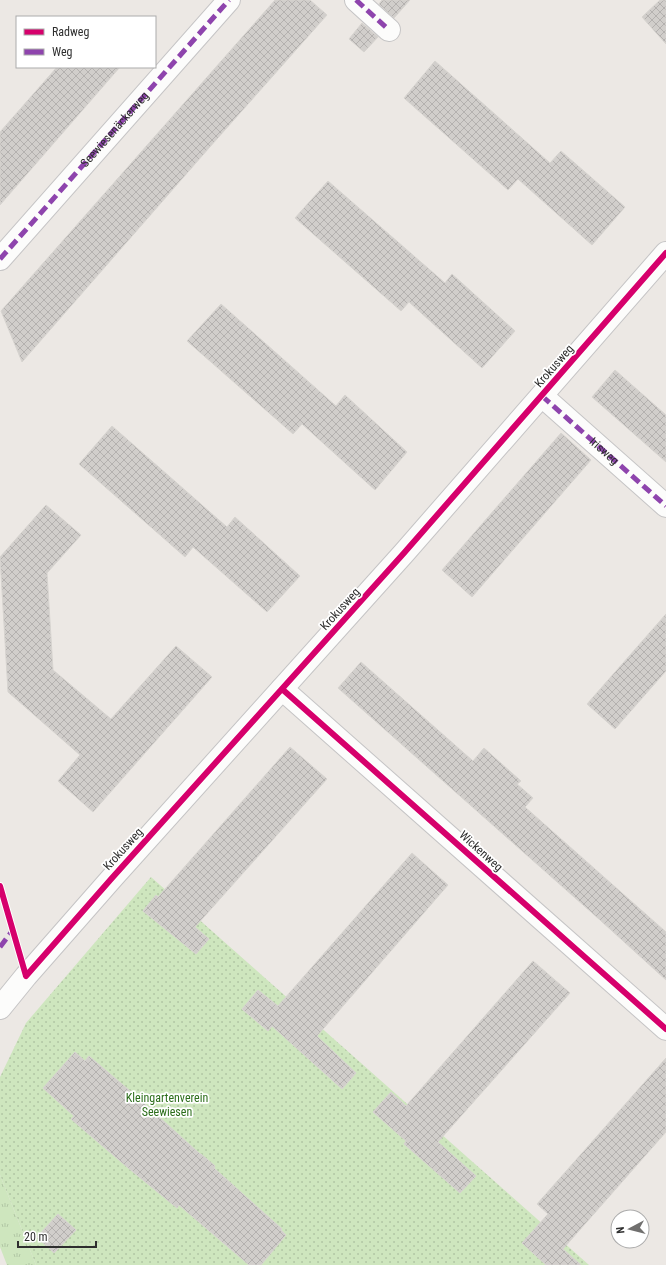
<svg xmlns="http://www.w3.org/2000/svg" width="666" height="1265" font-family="'Roboto Condensed',sans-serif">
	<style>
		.grass { fill: url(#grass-tufts) }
		.garden { fill: url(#garden-dots) }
		.building { fill: url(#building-cross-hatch); stroke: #d7d4d0 }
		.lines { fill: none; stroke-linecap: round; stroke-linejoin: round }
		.minor-casing { stroke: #c5c4c5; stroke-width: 24 }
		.minor { stroke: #fcfcfb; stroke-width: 22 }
		.quiet { stroke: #8e44ad; stroke-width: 5; stroke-dasharray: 10 5; stroke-linecap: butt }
		.cycleway-casing { stroke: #fff; stroke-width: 8 }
		.cycleway { stroke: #d6006c; stroke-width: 6 }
		.labels { text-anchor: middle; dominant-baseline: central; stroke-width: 3.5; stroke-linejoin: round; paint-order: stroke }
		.street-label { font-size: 12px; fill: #2e2e2e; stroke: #fff }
		.park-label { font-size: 12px; fill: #2c6e1b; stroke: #fff }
	</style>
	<defs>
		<pattern id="grass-tufts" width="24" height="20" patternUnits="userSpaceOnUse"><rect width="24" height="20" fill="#cee6be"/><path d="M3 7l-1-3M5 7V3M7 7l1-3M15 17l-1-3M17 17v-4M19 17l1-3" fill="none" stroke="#b1c6a4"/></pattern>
		<pattern id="garden-dots" width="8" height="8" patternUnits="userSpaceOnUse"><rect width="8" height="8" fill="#cee6be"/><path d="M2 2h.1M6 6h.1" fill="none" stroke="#b1c6a4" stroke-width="1.8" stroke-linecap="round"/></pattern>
		<pattern id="building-cross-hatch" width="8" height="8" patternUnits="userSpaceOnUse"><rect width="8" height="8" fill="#d1cecb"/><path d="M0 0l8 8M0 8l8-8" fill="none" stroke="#b4b1af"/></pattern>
	</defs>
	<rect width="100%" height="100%" fill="#ece8e4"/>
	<!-- grass -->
	<path class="grass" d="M0 1175 36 1265H7L0 1247Z"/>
	<!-- garden -->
	<path class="garden" d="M151 877 589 1265H36L0 1175V1077L26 1023Z"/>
	<!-- building -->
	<path class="building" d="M275 0H310L327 15 209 148 22 362 1 311Z
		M382 0H410L394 18 379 4Z
		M660 0H666V44L642 17Z
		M362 23 378 37 364 52 349 39Z
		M435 61 550 163 561 151 625 207 592 245 518 179 508 190 404 98Z
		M57 67H120L0 205V132Z
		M328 181 445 283 452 274 515 331 482 368 409 302 401 311 295 218Z
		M221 304 336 406 345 395 407 452 375 490 302 424 293 434 187 341Z
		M615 370 666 415V462L592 397Z
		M112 426 227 527 235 517 300 576 267 612 193 547 185 557 79 464Z
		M561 433 591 460 472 597 442 570Z
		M46 505 81 535 47 573 53 670 111 719 176 646 212 677 93 812 58 781 80 755 8 692 0 557Z
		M666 614V671L615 729 587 704Z
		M361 662 473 761 484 748 521 781 517 784 533 798 525 807 666 932V980L600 920 338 688Z
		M290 747 327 779 195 927 209 939 196 954 143 911 156 895 158 897Z
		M412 853 448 885 317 1036 356 1073 342 1089 272 1026 268 1031 242 1009 258 990 278 1006Z
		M533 961 570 993 438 1142 476 1176 460 1193 404 1144 406 1141 373 1112 391 1092 406 1106Z
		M75 1052 85 1061 89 1056 136 1096 200 1154H201L215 1166 214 1168 282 1229 281 1230 286 1235 261 1265H249L179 1205 177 1208 127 1167 71 1119 74 1116 43 1088Z
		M666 1058V1132L563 1249 581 1265H546L522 1243 548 1214 537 1204Z
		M58 1214 76 1230 54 1253 37 1237Z"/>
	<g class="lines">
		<!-- minor casing -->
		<g class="minor-casing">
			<g id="minor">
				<path d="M356 0 389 30"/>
				<path id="s1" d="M0 259 229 0"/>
				<path id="s2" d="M542 396 666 506"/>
				<path d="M282 689 666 1029"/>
				<path d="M0 1008 26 976 112 878 404 553 666 253"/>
			</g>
		</g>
		<!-- minor -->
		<use href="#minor" class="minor"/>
		<!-- quiet -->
		<path class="quiet" d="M356 0 389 30
			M0 259 229 0
			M542 396 666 506
			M0 947 13 930"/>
		<!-- cycleway casing -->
		<g class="cycleway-casing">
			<path id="cycleway" d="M282 689 666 1029
				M0 886 26 976
				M26 976 112 878 404 553 666 253"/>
		</g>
		<!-- cycleway -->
		<use href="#cycleway" class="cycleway"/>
	</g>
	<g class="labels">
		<!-- street labels -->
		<g class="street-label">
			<text stroke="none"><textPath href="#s1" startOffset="173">Seewiesenäckerweg</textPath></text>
			<text transform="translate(554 366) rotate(-49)">Krokusweg</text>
			<text stroke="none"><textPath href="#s2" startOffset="83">Irisweg</textPath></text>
			<text transform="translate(340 609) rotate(-48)">Krokusweg</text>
			<text transform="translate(123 849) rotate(-48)">Krokusweg</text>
			<text transform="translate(481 851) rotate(42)">Wickenweg</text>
		</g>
		<!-- park labels -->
		<g class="park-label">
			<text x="167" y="1098">Kleingartenverein<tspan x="167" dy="14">Seewiesen</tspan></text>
		</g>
	</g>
	<!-- legend -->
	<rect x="16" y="16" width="140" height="52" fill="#ffffff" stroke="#ababab"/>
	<rect x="24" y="29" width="20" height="6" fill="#d6006c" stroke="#ababab"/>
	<text x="52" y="36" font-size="12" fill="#2e2e2e">Radweg</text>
	<rect x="24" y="49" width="20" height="6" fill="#8e44ad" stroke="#ababab"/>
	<text x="52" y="56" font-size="12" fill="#2e2e2e">Weg</text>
	<!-- north arrow -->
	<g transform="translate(630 1229) rotate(263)"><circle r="19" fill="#ffffff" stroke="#ababab"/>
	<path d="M0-3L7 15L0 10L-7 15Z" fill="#706f6e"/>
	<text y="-6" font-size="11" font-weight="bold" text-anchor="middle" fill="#2e2e2e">N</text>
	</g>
	<!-- scale -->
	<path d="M18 1241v6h78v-6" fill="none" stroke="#2e2e2e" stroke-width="2"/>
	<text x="24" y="1241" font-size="12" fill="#2e2e2e" stroke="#ffffff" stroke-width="3" paint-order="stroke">20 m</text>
</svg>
